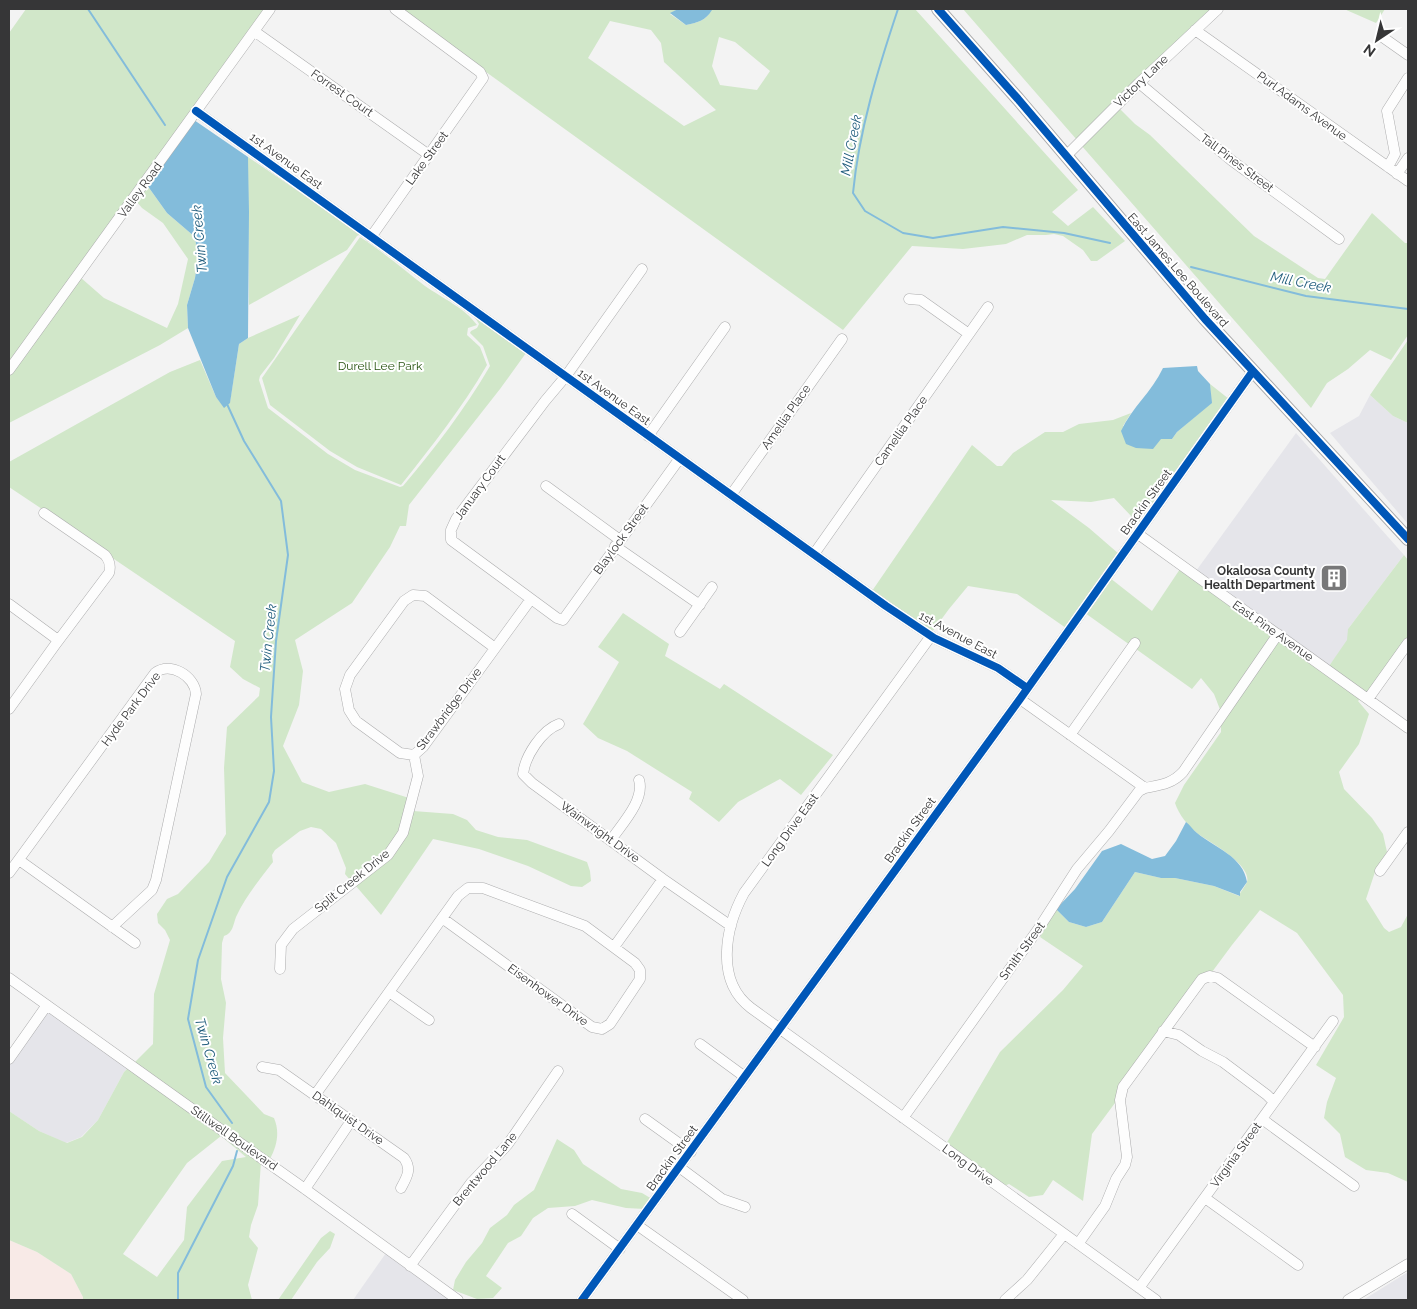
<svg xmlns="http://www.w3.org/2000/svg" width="1417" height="1309" font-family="Raleway,sans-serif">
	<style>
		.built { fill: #e5e5ea }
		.industrial { fill: #f8eae7 }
		.green { fill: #d1e7c9; fill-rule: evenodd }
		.water { fill: #83bcdb }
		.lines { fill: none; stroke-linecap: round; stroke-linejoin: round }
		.stream { stroke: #83bcdb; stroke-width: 2 }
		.minor-casing { stroke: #acacad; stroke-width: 11 }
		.major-casing { stroke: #acacad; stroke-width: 14 }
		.minor { stroke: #fdfdfd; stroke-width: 10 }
		.major { stroke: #fdfdfd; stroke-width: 12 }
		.cycleway-casing { stroke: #fff; stroke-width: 11 }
		.cycleway { stroke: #0057b8; stroke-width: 8 }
		.labels { text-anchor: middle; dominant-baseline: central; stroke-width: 4; stroke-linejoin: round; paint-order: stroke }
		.street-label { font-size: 12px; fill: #363637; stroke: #fff }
		.park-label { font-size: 12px; fill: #26520f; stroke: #fff }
		.poi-label { font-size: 12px; font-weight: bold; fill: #363637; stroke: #fff; text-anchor: end }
		.water-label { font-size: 14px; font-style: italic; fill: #225e7e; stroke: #fff }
	</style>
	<rect width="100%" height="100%" fill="#f3f3f3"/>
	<!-- built -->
	<path class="built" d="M1370 395 1393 416 1408 423V524L1330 433 1359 416Z
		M1296 433 1404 555 1348 629V640L1329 666 1196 571Z
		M47 1010 128 1068 124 1072 98 1120 81 1137 66 1143 39 1131 9 1111V1065Z
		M386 1253 451 1300H353Z
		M1408 1272V1300H1363Z"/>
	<!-- industrial -->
	<path class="industrial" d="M9 1240 37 1252 71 1274 83 1297V1300H9Z"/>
	<!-- green -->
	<path class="green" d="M26 9H266L9 365V33Z
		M401 9H678L670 14 686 25C698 22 707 21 711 9H915L1078 190 1052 212 1068 226 1093 207 1125 241 1097 261H1091L1083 250 1063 236 1054 234 1046 235H1027L1006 244 963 249 912 246 843 330 486 72ZM610 21 651 30 661 43 664 62 716 110 684 126 588 58ZM719 37 735 42 770 71 757 90 720 85 712 66Z
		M963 9H1213L1077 140Z
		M1344 9H1385L1376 23Z
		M1119 108 1135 124 1150 135 1254 236 1318 278 1325 279 1372 213 1405 243H1408V335L1391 360 1370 350 1348 369 1327 383 1311 408 1081 145Z
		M248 157 361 234 357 236 347 250 249 305Z
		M147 185 167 213 195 237 198 258 195 278 187 305 188 328 160 345 9 423V376L80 277 104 298 167 328 178 304 188 259 163 223 142 208 136 201Z
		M360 237C383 252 403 269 425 286 442 298 465 308 477 325L468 328 467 335 480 347 487 365C462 408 432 446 401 485L357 467 330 451 270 405 262 378Z
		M300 315 274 358 260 376 259 380 268 408 328 454 355 470 400 487 403 486C435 448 465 409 490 366L483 346 470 333 471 331 477 328 479 324 474 316 526 353 500 389 409 505 406 526H400L390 547 352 603 295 640 303 671 299 705 283 746 302 782 329 792 365 784 409 798 400 831 386 853 350 880 345 874 346 868 336 843 321 829 311 827 300 831 275 850 272 855 273 862C260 879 245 897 236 917 233 925 233 933 224 936L222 943 221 979 226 1003 223 1038 225 1073 264 1114 274 1118C280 1132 277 1146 270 1159L134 1063 153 1044 154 994 170 940 165 930 158 923 157 914 167 899 178 894 209 862 226 834 224 768 227 727 259 696 260 688 243 679 230 667 235 641 111 557 43 508 42 509 9 487V462L170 372 200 360 216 397 224 407 230 402 239 344 248 338Z
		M1408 340V423L1393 416 1370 395Z
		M1210 384 1229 399 1141 523 1132 517 1114 498 1091 502 1051 500 1089 528 1119 554 1066 628 1017 594 968 586 949 609 932 632 872 591 972 445 997 466H1002L1013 453 1045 432H1063L1079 424 1113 420 1131 413 1123 426 1161 439H1172L1177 432 1211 403Z
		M1404 555 1408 560V636L1367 693 1329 666 1347 640 1348 629Z
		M1180 569 1273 635 1221 712 1214 694 1201 678 1192 689 1136 649 1140 642 1135 638 1130 645 1085 613 1110 578 1152 611Z
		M623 613 669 644 665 656 720 689 724 684 833 755 801 795 780 779 738 802 719 822 689 799 692 792 627 751 598 738 583 724 619 662 598 647Z
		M1279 639 1361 698 1358 701 1369 714 1359 744 1339 772 1344 789 1372 818 1383 834 1387 852 1375 872 1366 899 1384 928 1389 932 1401 927 1408 914V1182L1388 1173 1366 1170 1345 1157 1340 1134 1324 1118 1327 1102 1336 1078 1316 1065 1344 1017 1343 995 1297 933 1260 910 1232 945 1092 1134 1083 1201 1053 1180 1043 1195 1029 1197 1009 1184 1004 1186 946 1144 1000 1052 1063 990 1083 966 1040 937 1056 909 1069 922 1086 927 1102 922 1135 872 1161 878H1175L1214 886 1239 896C1240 892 1245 887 1247 882 1252 865 1210 842 1198 834 1188 826 1179 815 1175 803L1184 785 1221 732V723Z
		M413 811 453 814 467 820 476 830 498 837 527 840 587 862 590 871 591 881 582 887 571 886 528 866 479 849 433 839 381 915 355 885 391 857Z
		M128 1068 261 1162 258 1205 251 1225 249 1237 258 1248 248 1285 252 1300H83V1297L71 1274 37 1252 9 1240V1111L39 1131 67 1143 82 1137 98 1120 124 1072ZM221 1136 246 1157 222 1161 187 1207 184 1240 157 1277 123 1254 187 1163Z
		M557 1139 574 1150 583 1164 621 1189 642 1193 652 1199 645 1209 626 1208 592 1200 575 1206 548 1208 533 1218 521 1236 508 1243 486 1276 502 1288 493 1298 477 1299 453 1290 455 1280 466 1262 482 1243 490 1228 507 1215 514 1205 534 1190Z
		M330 1231 335 1234 330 1248 317 1262 291 1300H278L321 1238Z"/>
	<!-- water -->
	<path class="water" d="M678 9H711L712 10C705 21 699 22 686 25L670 13Z
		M194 120 248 157 249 212 248 338 239 344 230 403 224 408 216 397 188 328 187 305 195 278 198 258 195 237 167 213 147 185Z
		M1197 366 1198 371 1210 384 1212 403 1177 432 1172 439H1161L1153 449 1136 448 1126 444 1121 431C1132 407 1152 392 1163 368Z
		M1186 822C1190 825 1193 830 1197 833 1215 848 1243 856 1247 882L1240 892V896L1214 886 1175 878H1161L1135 872 1102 922 1086 927 1069 922 1056 909 1075 889 1102 851 1121 844 1152 859 1165 856 1176 841Z"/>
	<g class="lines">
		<!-- stream -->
		<path class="stream" d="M88 9 165 125
			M898 9C878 69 859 130 853 193L865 211 903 233 933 238 1003 227 1064 233 1110 243
			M1191 267 1306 296 1408 309
			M227 404 244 441 281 501 288 555 276 641 271 717 274 771 269 802 227 877 198 960 188 1019 206 1087 232 1123
			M178 1300V1273L233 1166 237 1151"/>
		<!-- minor casing -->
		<g class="minor-casing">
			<path id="minor" d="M1195 30 1408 181
				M254 31 429 155
				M1381 36 1408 55
				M1139 83 1231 160 1339 239
				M196 111 886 606 934 638 998 668 1027 688
				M1066 156 1139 83 1218 9
				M1388 167 1395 154 1387 111 1408 78
				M1397 174 1408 158
				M371 237 483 78 480 72 395 9
				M642 269 566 376 545 401 456 519 451 530V540L557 618 563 620 680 458
				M909 299 921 300 969 334
				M9 370 270 9
				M648 436 725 327
				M546 486 620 540
				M731 495 842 339
				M1138 534 1408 728
				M615 546 700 605
				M814 554 988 307
				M9 604 58 640
				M680 632 712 587
				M931 636 744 893C725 928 715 981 751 1008L1156 1300
				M495 648 425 596 413 595 404 601 350 675 345 689 349 710 356 721 400 753 414 755 423 747 531 599
				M1020 699 1145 788C1160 785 1172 784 1183 772L1278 634
				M1368 699 1408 643
				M9 709 55 645 109 573C111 566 110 561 105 555L44 513
				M559 724C542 730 525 756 523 774L532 783 663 879 731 926
				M1070 735 1135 643
				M611 840C622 824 645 800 639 780
				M19 860 135 943
				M1380 871 1408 832
				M9 873 155 673C170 661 195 676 196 694L156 880 152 890 112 927
				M614 947 663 879
				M280 969 281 945 293 929 388 855 403 833 418 776 414 755
				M9 978 223 1131 305 1189 458 1300
				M389 992 429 1020
				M1163 1031 1179 1035 1202 1051 1223 1062 1267 1095 1274 1102
				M700 1044 745 1077
				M9 1059 47 1005
				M262 1067 279 1070 404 1158C412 1169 407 1177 401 1188
				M315 1095 458 896 468 888H483L585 926 635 963 640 970V979L610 1024 602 1029 592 1027 442 918
				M903 1118 1039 928 1077 869 1109 831 1139 791 1145 788
				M645 1119 691 1152
				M1262 1119 1354 1186
				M679 1167 722 1199 745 1207
				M305 1189 351 1121
				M1205 1198 1298 1265
				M572 1214 620 1249
				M637 1225 743 1300
				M1078 1244 1105 1206 1116 1179 1125 1165 1127 1157 1120 1100 1123 1087 1202 979 1210 976 1218 978 1315 1047
				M410 1266 471 1183 508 1144 558 1071
				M1139 1288 1333 1021
				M582 1300 1020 699 1253 371
				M1005 1300 1027 1280 1064 1234
				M1348 1300 1408 1264"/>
		</g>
		<!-- major casing -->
		<g class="major-casing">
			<path id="major" d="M938 9 1018 99 1205 319 1408 539"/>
		</g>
		<!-- minor -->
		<use href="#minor" class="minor"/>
		<!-- major -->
		<use href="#major" class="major"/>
		<!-- cycleway casing -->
		<g class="cycleway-casing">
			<path id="cycleway" d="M938 9 1018 99 1205 319 1408 539
				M196 111 886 606 934 638 998 668 1027 688
				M582 1300 1020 699 1253 371"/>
		</g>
		<!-- cycleway -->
		<use href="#cycleway" class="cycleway"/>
	</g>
	<!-- icons -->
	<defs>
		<g id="building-square" transform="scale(1.4375)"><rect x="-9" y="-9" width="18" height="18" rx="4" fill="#787879" stroke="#fff"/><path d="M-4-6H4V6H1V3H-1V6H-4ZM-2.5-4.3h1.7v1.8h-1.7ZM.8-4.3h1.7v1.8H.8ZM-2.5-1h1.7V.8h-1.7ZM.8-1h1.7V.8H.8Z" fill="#fff"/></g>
	</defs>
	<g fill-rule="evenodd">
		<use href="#building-square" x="1334" y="578"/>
	</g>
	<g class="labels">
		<!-- street labels -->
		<g class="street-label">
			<text transform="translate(1141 81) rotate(-44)">Victory Lane</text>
			<text transform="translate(342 93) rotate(35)">Forrest Court</text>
			<text transform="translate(1302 106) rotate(36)">Purl Adams Avenue</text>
			<text transform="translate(427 158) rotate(-54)">Lake Street</text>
			<text transform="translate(286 161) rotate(36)">1st Avenue East</text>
			<text transform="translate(1237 163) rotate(37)">Tall Pines Street</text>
			<text transform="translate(140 190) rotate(-54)">Valley Road</text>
			<text transform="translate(1178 270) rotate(49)">East James Lee Boulevard</text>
			<text transform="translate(614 397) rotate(36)">1st Avenue East</text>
			<text transform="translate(786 417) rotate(-55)">Amellia Place</text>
			<text transform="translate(901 431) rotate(-55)">Camellia Place</text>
			<text transform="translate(480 487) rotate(-54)">January Court</text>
			<text transform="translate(1146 502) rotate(-54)">Brackin Street</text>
			<text transform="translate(621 539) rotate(-54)">Blaylock Street</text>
			<text transform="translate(1273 631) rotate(35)">East Pine Avenue</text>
			<text transform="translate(958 635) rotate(28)">1st Avenue East</text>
			<text transform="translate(131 709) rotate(-53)">Hyde Park Drive</text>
			<text transform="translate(449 709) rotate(-53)">Strawbridge Drive</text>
			<text transform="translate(790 830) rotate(-54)">Long Drive East</text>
			<text transform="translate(910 830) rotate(-54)">Brackin Street</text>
			<text transform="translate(600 832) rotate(36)">Wainwright Drive</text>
			<text transform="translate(352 881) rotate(-39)">Split Creek Drive</text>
			<text transform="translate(1022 951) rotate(-54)">Smith Street</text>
			<text transform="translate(548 995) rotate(36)">Eisenhower Drive</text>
			<text transform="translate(348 1118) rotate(35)">Dahlquist Drive</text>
			<text transform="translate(234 1138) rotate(35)">Stillwell Boulevard</text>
			<text transform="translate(1236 1155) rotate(-54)">Virginia Street</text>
			<text transform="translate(672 1158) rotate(-54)">Brackin Street</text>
			<text transform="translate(968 1165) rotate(36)">Long Drive</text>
			<text transform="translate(485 1169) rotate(-50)">Brentwood Lane</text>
		</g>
		<!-- park labels -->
		<g class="park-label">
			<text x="380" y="366">Durell Lee Park</text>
		</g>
		<!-- poi labels -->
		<g class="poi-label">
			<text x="1315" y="571">Okaloosa County<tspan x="1315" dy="14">Health Department</tspan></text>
		</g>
		<!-- water labels -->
		<g class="water-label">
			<text transform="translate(851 145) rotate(-79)">Mill Creek</text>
			<text transform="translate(199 239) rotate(-95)">Twin Creek</text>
			<text transform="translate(1301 282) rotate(11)">Mill Creek</text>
			<text transform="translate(268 638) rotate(-84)">Twin Creek</text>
			<text transform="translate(209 1051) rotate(74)">Twin Creek</text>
		</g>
	</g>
	<!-- border -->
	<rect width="1417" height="1309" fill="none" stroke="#363637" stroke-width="20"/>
	<!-- north arrow -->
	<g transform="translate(1377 40) rotate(215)" stroke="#ffffff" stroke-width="4" paint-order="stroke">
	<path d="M0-4L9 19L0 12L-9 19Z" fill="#363637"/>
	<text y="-8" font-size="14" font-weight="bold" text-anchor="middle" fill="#363637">N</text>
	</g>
</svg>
